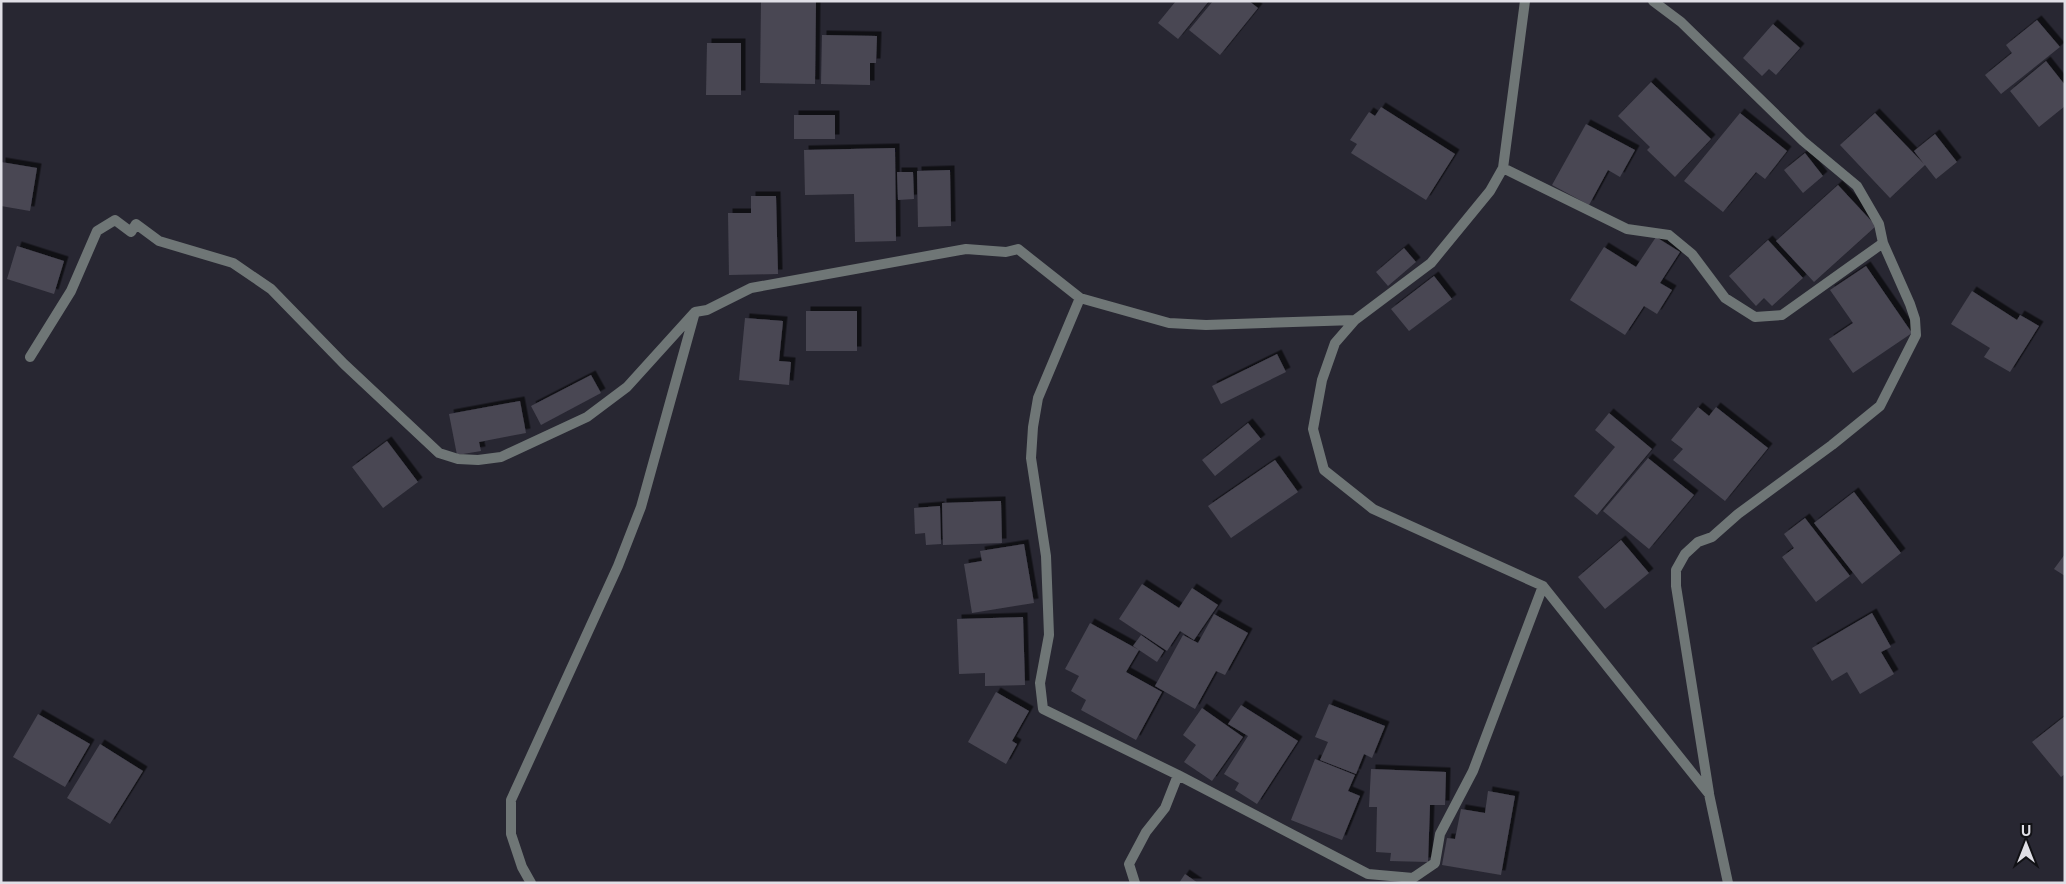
<svg xmlns="http://www.w3.org/2000/svg" width="2066" height="884" font-family="Inter,sans-serif">
	<style>
		.building { fill: #494753; filter: url(#shadow) }
		.lines { fill: none; stroke-linecap: round; stroke-linejoin: round }
		.minor { stroke: #6f7676; stroke-width: 10 }
	</style>
	<defs>
		<filter id="shadow"><feDropShadow dx="4.5" dy="-4.5" stdDeviation="0" flood-color="#0009"/></filter>
	</defs>
	<rect width="100%" height="100%" fill="#282732"/>
	<!-- building -->
	<path class="building" d="M761 1H816L815 84 760 83Z
		M1176 1H1209L1178 39 1158 23Z
		M1213 1H1249L1258 8 1220 55 1189 30Z
		M2037 20 2060 47 2001 94 1985 75 2012 53 2006 45Z
		M1773 24 1800 48 1776 75 1769 69 1762 76 1743 58Z
		M822 35 877 36 876 63H870V85L821 84Z
		M707 43H741V95H706Z
		M2046 61 2065 85V106L2039 127 2010 91Z
		M1651 82 1711 139 1675 177 1647 150 1650 147 1618 116Z
		M1381 107 1455 154 1426 200 1351 153 1357 144 1350 140 1369 112 1375 116Z
		M1740 113 1787 151 1765 179 1756 172 1723 212 1684 181Z
		M1875 113 1924 164 1914 151 1935 134 1957 162 1936 179 1925 165 1890 198 1840 145Z
		M794 115H835V139H794Z
		M1586 124 1635 150 1620 177 1608 170 1589 205 1552 185Z
		M895 148 896 241 855 242 854 194 805 195 804 150Z
		M1805 153 1823 176 1803 193 1784 170Z
		M1 162 37 168 30 211 1 206Z
		M950 170 951 226 918 227 917 171Z
		M897 172H913L914 199 898 200Z
		M1838 185 1876 226 1814 282 1776 241Z
		M751 196H776L778 274 729 275 728 213H751Z
		M1656 237 1680 252 1660 283 1672 290 1657 314 1644 306 1625 335 1570 300 1604 247 1636 267Z
		M1768 240 1803 278 1772 306 1764 298 1756 306 1729 276Z
		M17 246 64 261 54 294 7 279Z
		M1404 248 1416 262 1388 286 1376 272Z
		M1866 266 1912 333 1853 373 1829 339 1853 323 1830 290Z
		M1434 276 1452 299 1409 331 1391 309Z
		M1972 291 2017 320 2020 315 2039 326 2010 372 1984 357 1990 348 1951 324Z
		M806 311H857V351H806Z
		M745 318 783 321 779 361 791 362 789 385 739 380Z
		M1277 354 1286 372 1221 404 1212 386Z
		M591 375 601 393 541 425 531 406Z
		M520 401 526 433 479 442 481 451 457 455 449 414Z
		M1698 407 1709 416 1716 407 1768 448 1725 501 1673 460 1683 449 1671 440Z
		M1609 413 1652 449 1597 515 1574 496 1615 447 1595 430Z
		M1248 423 1261 439 1215 476 1202 460Z
		M387 441 418 482 383 508 352 467Z
		M1648 458 1694 495 1649 549 1603 511Z
		M1275 460 1298 492 1231 538 1208 506Z
		M1854 492 1901 553 1862 584 1814 523Z
		M1001 501 1002 543 943 545 942 503Z
		M940 506 941 544 926 545 925 533 915 534 914 508Z
		M1805 518 1850 576 1816 602 1782 557 1794 548 1784 534Z
		M1621 540 1649 573 1605 609 1578 577Z
		M1024 544 1034 603 972 613 964 564 982 561 980 551Z
		M2065 554V576L2054 569Z
		M1142 584 1179 608 1192 588 1218 605 1194 640 1180 631 1167 651 1119 619Z
		M1872 613 1891 647 1881 652 1894 674 1860 694 1847 672 1832 681 1812 648Z
		M1214 614 1248 633 1225 675 1216 671 1195 709 1155 686 1183 635 1198 643Z
		M1023 617 1025 685 985 686V673L959 674 957 619Z
		M1090 623 1139 650 1126 672 1162 692 1136 740 1081 710 1086 700 1071 691 1079 676 1065 669Z
		M1141 635 1164 651 1157 662 1133 646Z
		M996 692 1029 711 1012 741 1017 744 1006 764 968 742Z
		M1329 704 1385 726 1372 758 1364 754 1356 774 1320 760 1328 742 1315 737Z
		M1241 705 1298 741 1257 804 1235 790 1239 783 1224 774 1248 736 1228 724Z
		M1202 708 1243 737 1212 781 1184 762 1196 745 1183 735Z
		M38 714 90 744 65 787 13 757Z
		M2065 716V774L2061 777 2032 742Z
		M100 744 143 771 110 824 67 798Z
		M1315 759 1355 775 1348 791 1360 796 1342 840 1291 820Z
		M1371 769 1446 772 1445 805H1430L1428 862 1390 861 1391 853 1376 852 1377 807H1369Z
		M1488 791 1515 796 1501 875 1442 865 1447 838 1455 839 1461 809 1485 813Z
		M1185 874 1198 883H1179Z"/>
	<g class="lines">
		<!-- minor -->
		<path class="minor" d="M1525 1 1503 168 1490 191 1431 263 1355 320 1335 343 1322 380 1313 429 1324 470 1373 509 1543 586 1709 794 1728 883
			M1653 1 1681 22 1803 141 1857 186 1879 224 1883 243 1910 304 1915 319 1916 335 1880 406 1832 445 1738 514 1712 537 1698 542 1685 554 1676 570V586L1709 793
			M1503 168 1627 229 1669 235 1692 254 1725 298 1755 317 1782 315 1883 243
			M1080 298 1038 398 1033 427 1031 458 1046 556 1049 635 1040 683 1043 709 1178 775 1368 874 1413 878 1435 863 1440 834 1473 771 1543 586
			M30 357 71 291 97 231 115 220 131 232 136 224 159 241 233 263 271 289 344 364 439 453 458 459 478 460 501 457 587 417 627 387 694 313
			M531 883 522 867 511 834V800L618 566 641 507 695 312 707 310 751 288 966 249 1006 252 1018 249 1080 298 1169 323 1206 325 1355 320
			M1135 883 1129 864 1146 832 1165 808 1178 775"/>
	</g>
	<!-- border -->
	<rect width="2066" height="884" fill="none" stroke="#e0dfe6" stroke-width="5"/>
	<!-- north arrow -->
	<g transform="translate(2026 844)" stroke="#111115" stroke-width="4" paint-order="stroke">
	<path d="M0-4L9 19L0 12L-9 19Z" fill="#e0dfe6"/>
	<text y="-8" font-size="14" font-weight="bold" text-anchor="middle" fill="#e0dfe6">U</text>
	</g>
</svg>
